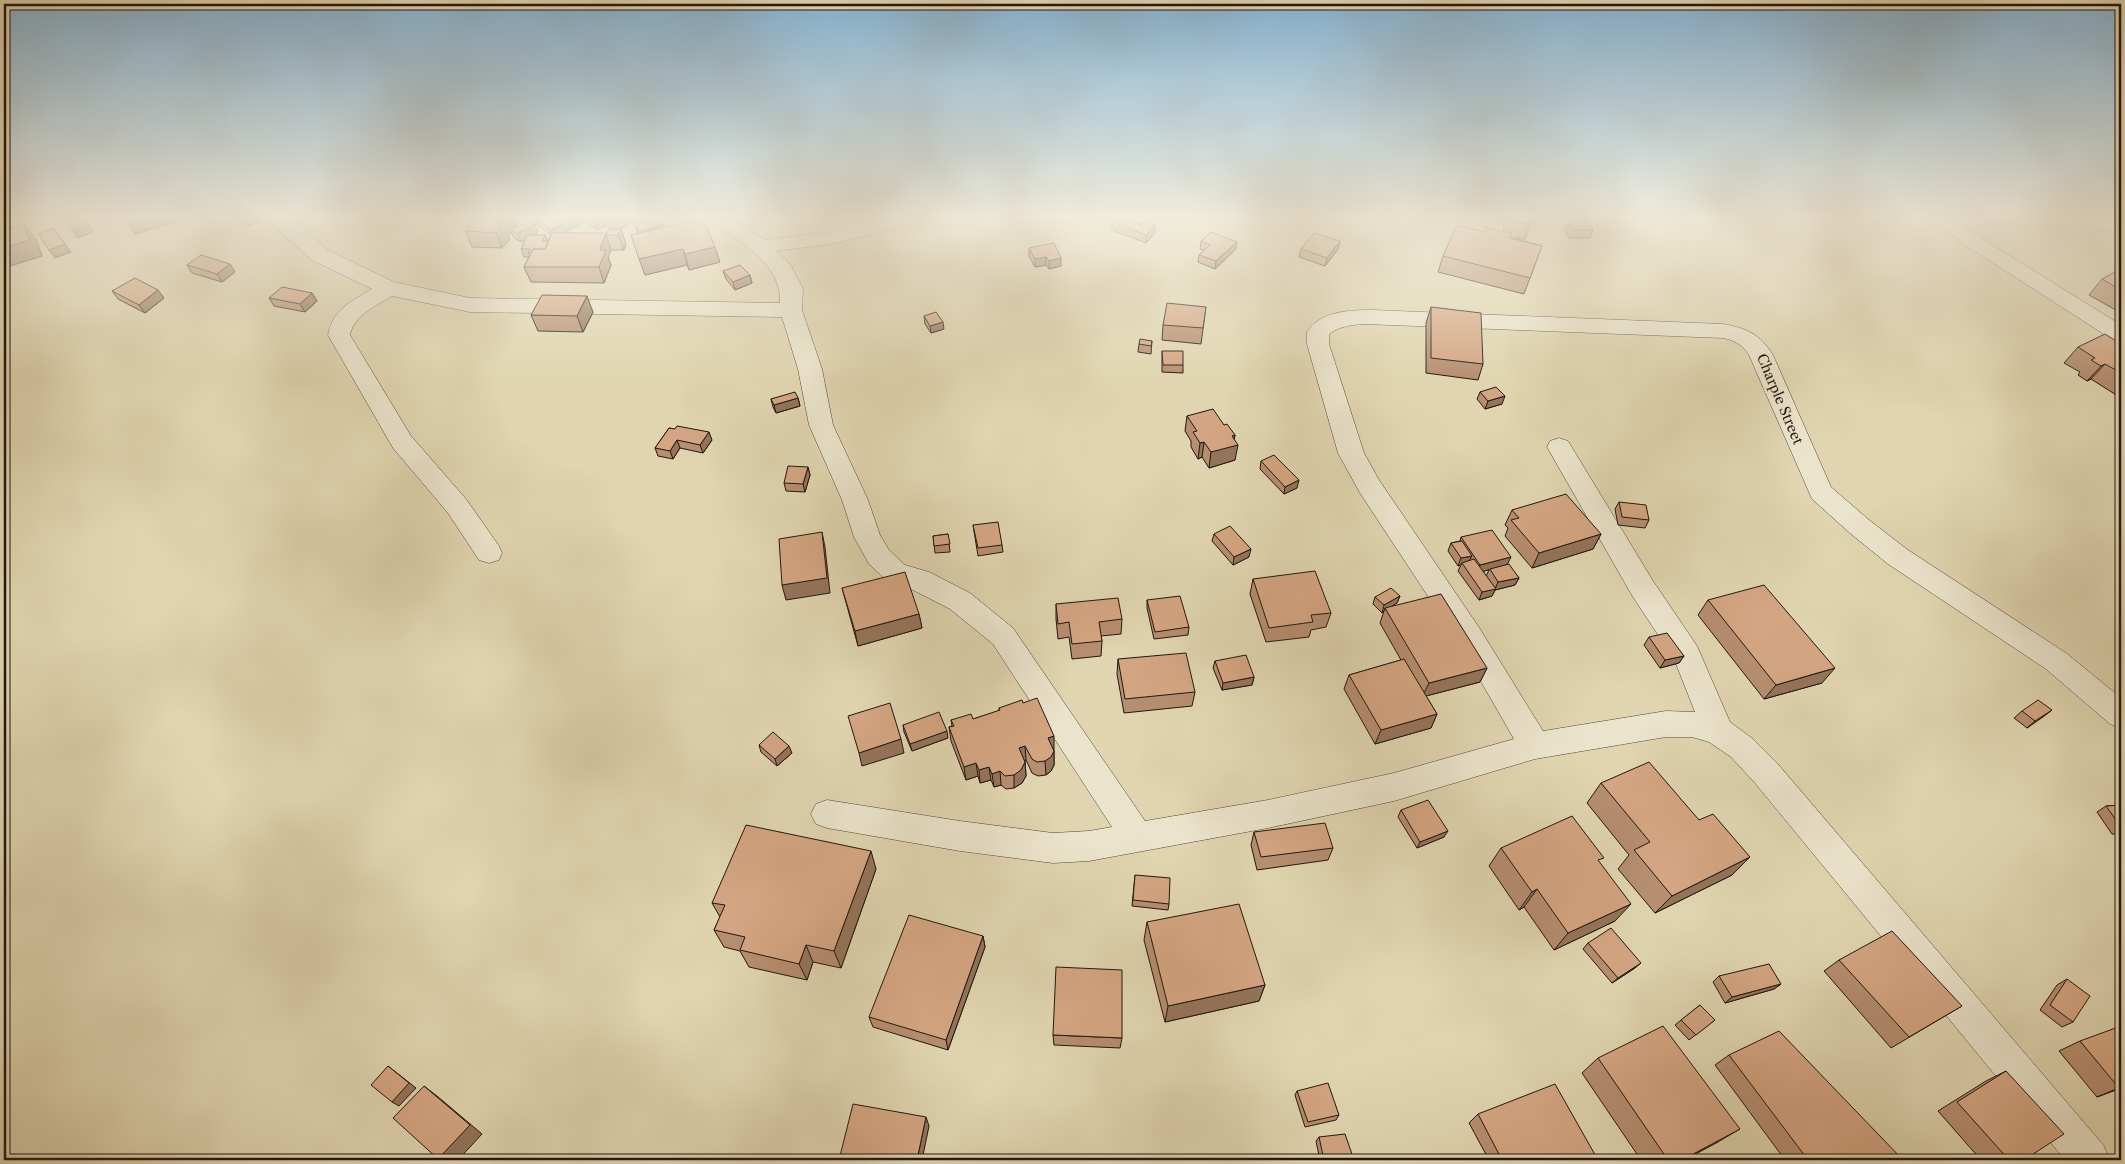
<svg xmlns="http://www.w3.org/2000/svg" width="2125" height="1164" font-family="'Libre Caslon Text',serif">
	<style>
		.lines { fill: none; stroke-linecap: round; stroke-linejoin: round }
		.street-casing { stroke: #524639; stroke-width: 1 }
		.street { fill: #ebe4cc; fill-rule: evenodd }
		.wall { fill: #b68e70; stroke: #221611; fill-rule: evenodd }
		.shaded-wall { fill: #94745b; stroke: #221611 }
		.building { fill: #d4a582; stroke: #221611 }
		.labels { text-anchor: middle; dominant-baseline: central; stroke-width: 5; stroke-linejoin: round; paint-order: stroke }
		.street-label { font-size: 14px; fill: #221611; stroke: #ebe4cc }
	</style>
	<rect width="100%" height="100%" fill="#e0d5b0"/>
	<filter id="stains"><feTurbulence type="fractalNoise" baseFrequency=".004" numOctaves="4"/><feColorMatrix values="0 0 0 0 .2 0 0 0 0 .09 0 0 0 0 .02 0 0 0 .5 -.17"/></filter>
	<radialGradient id="worn" r=".72"><stop offset=".6" stop-color="#630" stop-opacity="0"/><stop offset="1" stop-color="#630" stop-opacity=".3"/></radialGradient>
	<g class="lines">
		<!-- street casing -->
		<g class="street-casing">
			<path id="street" d="M265 218H287L328 250 394 282 470 298 780 303C782 264 740 242 712 222L709 218H732L764 240 832 232 888 218H922L919 222 832 244 776 251 790 264 803 289 802 310 822 369 833 425 868 500 880 535 889 550 905 565 929 572 970 593 1013 628 1145 821 1268 800 1394 773 1514 739 1460 645 1360 493 1338 453 1307 344V332C1320 311 1350 310 1372 310L1723 324C1746 328 1760 334 1773 355L1831 487 1869 520 1908 550 2066 653 2121 698V728L2110 724 2046 669 1888 564 1851 534 1812 499 1749 355C1743 345 1734 340 1723 338L1364 324C1351 325 1340 326 1329 334V344L1364 453 1379 480 1480 629 1543 731 1666 711 1695 712 1674 659 1633 597 1547 447 1550 441 1559 438 1568 441 1653 581 1697 646 1730 722 1753 739 1777 763 2104 1146 2109 1160H2065L1755 783 1731 757 1709 742 1692 737H1666L1535 759 1394 801 1268 828 1089 861 1053 863 960 851 827 828 816 824 811 814 816 804 827 800 960 821 1053 833 1089 831 1112 827 993 644 950 609 909 588 885 579 869 564 854 537 842 500 809 425 798 369 782 317 470 312 392 296C376 306 354 315 350 335L411 436 466 499 499 546 502 553 499 560 489 563 479 560 448 513 393 448 328 335C332 310 352 301 372 289L312 260Z
				M1931 218H1954L1976 235 2121 325V342L2113 340 1962 243Z
				M2078 218H2107L2121 222V235L2081 222Z"/>
		</g>
		<!-- street -->
		<use href="#street" class="street"/>
	</g>
	<!-- wall -->
	<path class="wall" d="M238 218H259L261 221 248 226Z
		M534 218H642L620 229 626 244 624 250H611L608 257 611 265 604 283 531 282 524 267 529 257H524L521 249 526 239 521 242 514 238 511 232 509 234H507L510 239 502 248 472 247 465 231 517 223 513 229 535 224 538 232 533 235H545L548 241 551 235 537 225ZM584 221 597 230 605 226 609 229 607 234 563 233 585 222Z
		M1368 218H1382L1380 221Z
		M1441 218H1461L1457 223Z
		M1502 218H1529L1530 224 1525 239 1513 238 1542 246 1524 294 1438 272 1443 256 1484 232H1504Z
		M1887 218H1909L1893 222Z
		M2108 218H2121V222Z
		M634 222H647L664 224 665 227 720 262 689 270 687 265 645 275 631 235 638 234Z
		M1112 222 1155 225V233L1146 243 1112 230Z
		M1568 222 1593 230 1590 238H1569L1565 230Z
		M1201 241 1236 249 1215 269 1198 262 1199 255 1204 250 1200 249Z
		M1340 241 1338 249 1325 266 1299 257 1301 249Z
		M1029 248 1061 266 1049 269 1046 265 1035 267 1029 256Z
		M187 265 235 272 222 282 192 273Z
		M2121 269V313L2089 295 2102 279Z
		M723 271 750 275 752 283 735 290 726 279Z
		M112 291 164 298 145 313 118 299Z
		M312 293 317 301 305 312 274 306 269 298Z
		M1206 307 1201 344 1162 340 1163 325Z
		M1431 307 1483 364 1478 380 1426 373V323Z
		M593 312 583 332 538 331 531 315Z
		M924 316 944 329 931 333 925 324Z
		M1152 341 1151 354 1138 352 1139 344Z
		M2121 344V398L2091 379 2087 381 2078 375 2080 372 2064 363 2078 347Z
		M1162 351 1183 365V373L1162 372Z
		M1480 392 1502 404 1485 409 1477 399Z
		M798 398 800 406 776 413 773 407 771 399Z
		M1187 416 1224 425 1235 435 1234 440 1235 460 1209 468 1202 457 1198 459 1191 447V441L1185 431Z
		M669 428 712 440 703 453 680 448 673 459 658 456 655 448Z
		M1261 461 1297 488 1284 494 1260 469Z
		M808 467 810 475 805 492 786 491 784 483Z
		M1619 502 1649 520 1645 528 1618 525 1615 509Z
		M1512 510 1601 534 1593 549 1532 568 1505 536 1508 528 1505 525Z
		M973 525 1002 545 1003 552 978 556Z
		M948 534 950 552 935 553 933 536Z
		M1214 534 1249 557 1233 565 1212 541Z
		M1461 537 1508 564 1519 578 1515 585 1495 590 1492 596 1479 600 1458 571 1461 565 1458 566 1448 551 1451 543 1460 541ZM1489 570 1486 576 1483 571Z
		M1253 579 1331 613 1326 627 1311 630 1309 637 1266 642 1250 594Z
		M842 588 919 614 922 628 858 646Z
		M1400 596 1397 603 1391 607 1487 668 1480 682 1426 696 1437 714 1431 728 1375 744 1344 689 1349 675 1401 660 1380 623 1384 611 1382 613 1373 604 1375 597Z
		M1147 600 1189 627 1188 635 1154 639 1147 608Z
		M1708 600 1822 683 1764 699 1698 615Z
		M1056 604 1122 619 1121 634 1101 636 1102 641 1101 656 1072 659 1069 637 1058 639 1056 619Z
		M1649 637 1684 656 1679 663 1660 668 1644 645Z
		M1118 659 1195 692 1192 706 1124 713 1117 674Z
		M1215 661 1254 677 1252 685 1222 690 1213 668Z
		M1023 703 1054 750V765L1051 771 1046 775 1038 776 1032 773 1026 760H1025L1026 776 1022 783 1014 788 1006 789 1001 785 994 787 991 780 980 783 978 776 966 780 951 741 949 727 952 726 951 720 973 719 999 711V708Z
		M2052 710 2027 728 2014 718 2022 711Z
		M903 725 948 738 912 751 904 732Z
		M759 745 792 753 777 766 761 752Z
		M1601 783 1732 875 1655 913 1618 869 1629 855 1587 803Z
		M2121 805V834H2112L2097 812 2106 806Z
		M1401 810 1444 837 1417 848 1398 817Z
		M1254 832 1333 848 1328 860 1257 870 1251 845Z
		M1501 848 1600 863 1615 921 1554 950 1524 907 1519 910 1489 866Z
		M876 869 841 968 813 962 807 980 749 967 740 951 724 947 714 930 720 917 712 903Z
		M1135 875 1169 904 1168 910 1132 906Z
		M1147 922 1265 985 1259 1001 1165 1022 1144 940Z
		M983 936 985 947 948 1050 873 1027 869 1017Z
		M1588 943 1635 968 1612 983 1583 949Z
		M1839 960 1962 1006 1891 1048 1824 971Z
		M1719 976 1781 984 1774 989 1725 1003 1713 982Z
		M2067 979 2073 1022 2062 1027 2040 1010 2057 985Z
		M1700 1005 1715 1020 1689 1040 1675 1025Z
		M1053 1035 1122 1038 1120 1048 1054 1045Z
		M2080 1041 2121 1088 2097 1097 2059 1051Z
		M1729 1055 1902 1160H1785L1715 1065Z
		M1598 1058 1718 1142 1684 1160H1641L1582 1073Z
		M2006 1071 2024 1160H1981L1938 1111 1986 1081Z
		M1297 1091 1339 1115 1336 1120 1305 1127 1295 1095Z
		M1478 1114 1598 1160H1489L1469 1123Z
		M1319 1137 1354 1160H1320L1316 1141Z"/>
	<!-- shaded-wall -->
	<path class="shaded-wall" d="M84 218 93 232 78 238 72 230Z
		M128 218H191L135 234 124 219Z
		M243 218H259L261 221 248 226Z
		M503 218H515L517 223 511 231 510 230 511 232 509 234H507L510 239 502 248 496 233 497 224 499 219Z
		M575 218H583L585 222 554 237 551 230Z
		M593 218H602L605 226 597 230Z
		M608 218H642L613 232Z
		M1896 218H1909L1893 222Z
		M24 224 36 239 42 256 4 268V248Z
		M535 224 538 232 521 242 517 234Z
		M664 224 667 232 642 239 639 232Z
		M1155 225V233L1146 243V235Z
		M53 228 71 252 55 258 49 250Z
		M621 229 626 244 624 250 618 235Z
		M606 233V235L611 250 608 257 611 265 604 283 599 267 600 250Z
		M545 235 548 243 542 241Z
		M1340 241 1338 249 1325 266 1327 258Z
		M1237 242 1236 249 1215 269 1216 261Z
		M715 247 720 262 689 270 685 254Z
		M683 249 687 265 645 275 639 259Z
		M1046 257V265L1035 267V259Z
		M1061 258V266L1049 269V261Z
		M230 264 235 272 222 282 217 274Z
		M750 275 752 283 735 290 733 282Z
		M158 290 164 298 145 313 139 305Z
		M312 293 317 301 305 312 300 304Z
		M587 296 593 312 583 332 577 316Z
		M943 322 944 329 931 333 930 326Z
		M2105 364 2091 379 2087 381 2101 366Z
		M1505 396 1502 404 1485 409 1488 401Z
		M798 398 800 406 776 413 774 405Z
		M709 432 712 440 703 453 700 445Z
		M1235 435 1233 446 1238 445 1235 460 1209 468 1211 452 1232 436Z
		M677 440 680 448 673 459 670 451Z
		M1204 442 1202 457 1198 459 1200 443Z
		M808 467 810 475 805 492 803 484Z
		M1299 480 1297 488 1284 494 1285 487Z
		M822 532 825 547 830 593 786 600 782 585Z
		M1601 534 1593 549 1532 568 1539 553Z
		M1251 549 1249 557 1233 565 1234 557Z
		M1472 556 1468 563H1462L1461 565 1458 566 1461 558Z
		M1511 557 1507 565 1477 573 1480 565Z
		M1519 578 1515 585 1495 590 1492 596 1479 600 1482 592 1495 589 1498 582Z
		M1400 596 1397 603 1386 610 1385 608 1384 611 1382 613 1384 605Z
		M919 614 922 628 858 646 855 631Z
		M1684 656 1679 663 1660 668 1665 660Z
		M1487 668 1480 682 1422 697 1429 683Z
		M1835 668 1822 683 1764 699 1776 685Z
		M1254 677 1252 685 1222 690 1223 683Z
		M2052 710 2043 717 2027 728 2035 721Z
		M1437 714 1431 728 1375 744 1381 730Z
		M947 731 948 738 912 751 910 744Z
		M1054 736V750L1048 752V738Z
		M901 739 904 753 862 766 859 753Z
		M789 746 792 753 777 766 775 759Z
		M1025 746 1026 760 1020 762 1019 748Z
		M1054 751V765L1051 771 1046 775 1045 761Z
		M1025 762 1026 776 1022 783 1014 788V775Z
		M976 763 978 776 966 780 964 767Z
		M989 767 991 780 980 783 979 770Z
		M1000 771 1001 785 994 787 992 774Z
		M1448 831 1444 837 1417 848 1420 842Z
		M871 851 876 869 841 968 834 951Z
		M1750 857 1732 875 1655 913 1672 896Z
		M1537 889 1524 907 1519 910 1532 892Z
		M1631 904 1615 921 1554 950 1568 933Z
		M983 936 985 947 948 1050 946 1040Z
		M806 945 813 962 807 980 799 964Z
		M1641 963 1635 968 1612 983 1618 978Z
		M1781 984 1774 989 1725 1003 1732 997Z
		M1265 985 1259 1001 1165 1022 1168 1006Z
		M388 1066 416 1088 399 1106 392 1102Z
		M424 1086 437 1096 482 1134 458 1160H441L438 1159Z
		M2121 1087V1088L2097 1097Z
		M926 1117 929 1126 922 1160H917Z
		M1740 1129 1718 1142 1684 1160H1682Z"/>
	<!-- building -->
	<path class="building" d="M69 218H83L88 224 72 230 65 219Z
		M475 218H503V219H499L497 224H503L496 233 465 231Z
		M535 218H575L551 230Z
		M661 218 664 224 639 232 634 222 645 219 647 222Z
		M703 218 715 247 685 254 683 249 639 259 631 235Z
		M1116 218H1121L1141 225 1144 221 1155 225 1146 235 1112 222Z
		M1510 218H1529L1530 224 1510 222Z
		M529 220 535 224 517 234 510 230Z
		M1568 222H1589L1593 230H1572Z
		M24 224 29 240 4 248V230Z
		M1457 225 1484 232 1486 227 1511 233 1510 238 1542 246 1530 278 1443 256Z
		M53 228 65 244 49 250 38 234Z
		M609 229H621L618 235H606Z
		M1211 232 1237 242 1216 261 1199 255 1210 245 1201 241Z
		M552 233H606L600 250H606L599 267H524L533 249H545Z
		M1314 233 1340 241 1327 258 1301 249Z
		M528 235H545L542 241H548L545 249H533L531 253H528L530 249H521Z
		M1054 243 1061 258 1049 261 1046 257 1035 259 1029 248Z
		M201 255 230 264 217 274 187 265Z
		M740 265 750 275 733 282 723 271Z
		M2121 269V290L2102 279Z
		M135 278 158 290 139 305 112 291Z
		M282 287 312 293 300 304 269 298Z
		M542 295 587 296 577 316 531 315Z
		M1167 303 1206 307 1203 328 1163 325Z
		M1431 307 1481 313 1483 364 1431 358Z
		M936 312 943 322 930 326 924 316Z
		M2105 334 2121 344V373L2105 364 2101 366 2091 360 2095 358 2078 347Z
		M1140 339 1152 341 1151 346 1139 344Z
		M1162 351H1183V365H1163Z
		M1496 387 1505 396 1488 401 1480 392Z
		M795 392 798 398 774 405 771 399Z
		M1213 409 1224 425 1227 424 1235 435 1232 436 1238 445 1211 452 1204 442 1200 443 1193 432 1197 431 1187 416Z
		M677 426 709 432 700 445 677 440 670 451 655 448 669 428 675 429Z
		M1274 455 1299 480 1285 487 1261 461Z
		M788 466 808 467 803 484 784 483Z
		M1566 494 1601 534 1539 553 1511 520 1519 518 1512 510Z
		M1619 502 1646 505 1649 520 1622 517Z
		M998 522 1002 545 978 548 973 525Z
		M1230 526 1251 549 1234 557 1214 534Z
		M1492 530 1511 557 1480 565 1461 537Z
		M822 532 827 578 782 585 779 539Z
		M948 534 950 544 934 546 933 536Z
		M1462 541 1472 556 1461 558 1451 543Z
		M1474 559 1496 589 1482 592 1462 563Z
		M1509 564 1519 578 1498 582 1490 569Z
		M1315 571 1331 613 1311 615 1313 622 1269 628 1253 579Z
		M905 572 919 614 855 631 842 588Z
		M1764 585 1835 668 1776 685 1708 600Z
		M1391 588 1400 596 1384 605 1375 597Z
		M1441 594 1487 668 1429 683 1385 608Z
		M1180 596 1189 627 1155 632 1147 600Z
		M1118 598 1122 619 1099 622 1102 641 1072 644 1069 622 1058 624 1056 604Z
		M1667 633 1684 656 1665 660 1649 637Z
		M1186 653 1195 692 1125 699 1118 659Z
		M1246 655 1254 677 1223 683 1215 661Z
		M1404 659 1437 714 1381 730 1349 675Z
		M1037 698 1054 736 1048 738 1054 751 1051 757 1045 761 1037 762 1032 759 1025 746 1019 748 1025 762 1021 770 1014 775 1005 776 1000 771 992 774 989 767 979 770 976 763 964 767 949 727 954 726 951 720 971 714 973 719 1000 710 999 708 1022 700 1023 703Z
		M2038 700 2052 710 2035 721 2022 711Z
		M890 703 901 739 859 753 848 716Z
		M939 712 947 731 910 744 903 725Z
		M773 732 789 746 775 759 759 745Z
		M1649 762 1699 820 1713 814 1750 857 1672 896 1634 850 1650 842 1601 783Z
		M1428 800 1448 831 1420 842 1401 810Z
		M2121 805V827L2106 806Z
		M1572 816 1604 858 1598 860 1631 904 1568 933 1537 889 1532 892 1501 848Z
		M1325 823 1333 848 1261 857 1254 832Z
		M746 825 871 851 834 951 806 945 799 964 740 950 745 937 714 930 725 905 712 903Z
		M1135 875 1170 878 1169 904 1133 900Z
		M1239 904 1265 985 1168 1006 1147 922Z
		M909 915 983 936 946 1040 869 1017Z
		M1611 928 1641 963 1618 978 1588 943Z
		M1892 931 1962 1006 1909 1037 1839 960Z
		M1769 964 1781 984 1732 997 1719 976Z
		M1056 967 1122 970V1038L1053 1035Z
		M2067 979 2090 996 2073 1022 2050 1005Z
		M1700 1005 1715 1020 1696 1035 1681 1020Z
		M1663 1026 1740 1129 1682 1160H1668L1598 1058Z
		M2121 1026V1087L2119 1088 2080 1041Z
		M1779 1031 1903 1160H1808L1729 1055Z
		M388 1066 409 1083 392 1102 371 1085Z
		M2006 1071 2064 1134 2024 1160H2009L1957 1102Z
		M1328 1083 1339 1115 1308 1122 1297 1091Z
		M1555 1084 1598 1160H1502L1478 1114Z
		M424 1086 470 1125 438 1159 393 1118Z
		M853 1104 926 1117 917 1160H839Z
		M1345 1134 1354 1160H1324L1319 1137Z"/>
	<!-- sky -->
	<linearGradient id="sky" x2="0" y2="1"><stop stop-color="#88b5d4"/><stop offset="0.57" stop-color="#f1ecdb"/><stop offset="1" stop-color="#f1ecdb" stop-opacity="0"/></linearGradient>
	<rect width="2125" height="381" fill="url(#sky)"/>
	<g class="labels">
		<!-- street labels -->
		<g class="street-label">
			<text transform="translate(1780 399) rotate(67)">Charple Street</text>
		</g>
	</g>
	<!-- margin -->
	<rect width="2125" height="1164" fill="none" stroke="#e0d5b0" stroke-width="20"/>
	<rect x="5" y="5" width="2115" height="1154" fill="none" stroke="#221611" stroke-width="2.5"/>
	<rect x="10" y="10" width="2105" height="1144" fill="none" stroke="#221611"/>
	<rect width="100%" height="100%" filter="url(#stains)"/>
	<rect width="100%" height="100%" fill="url(#worn)"/>
</svg>
